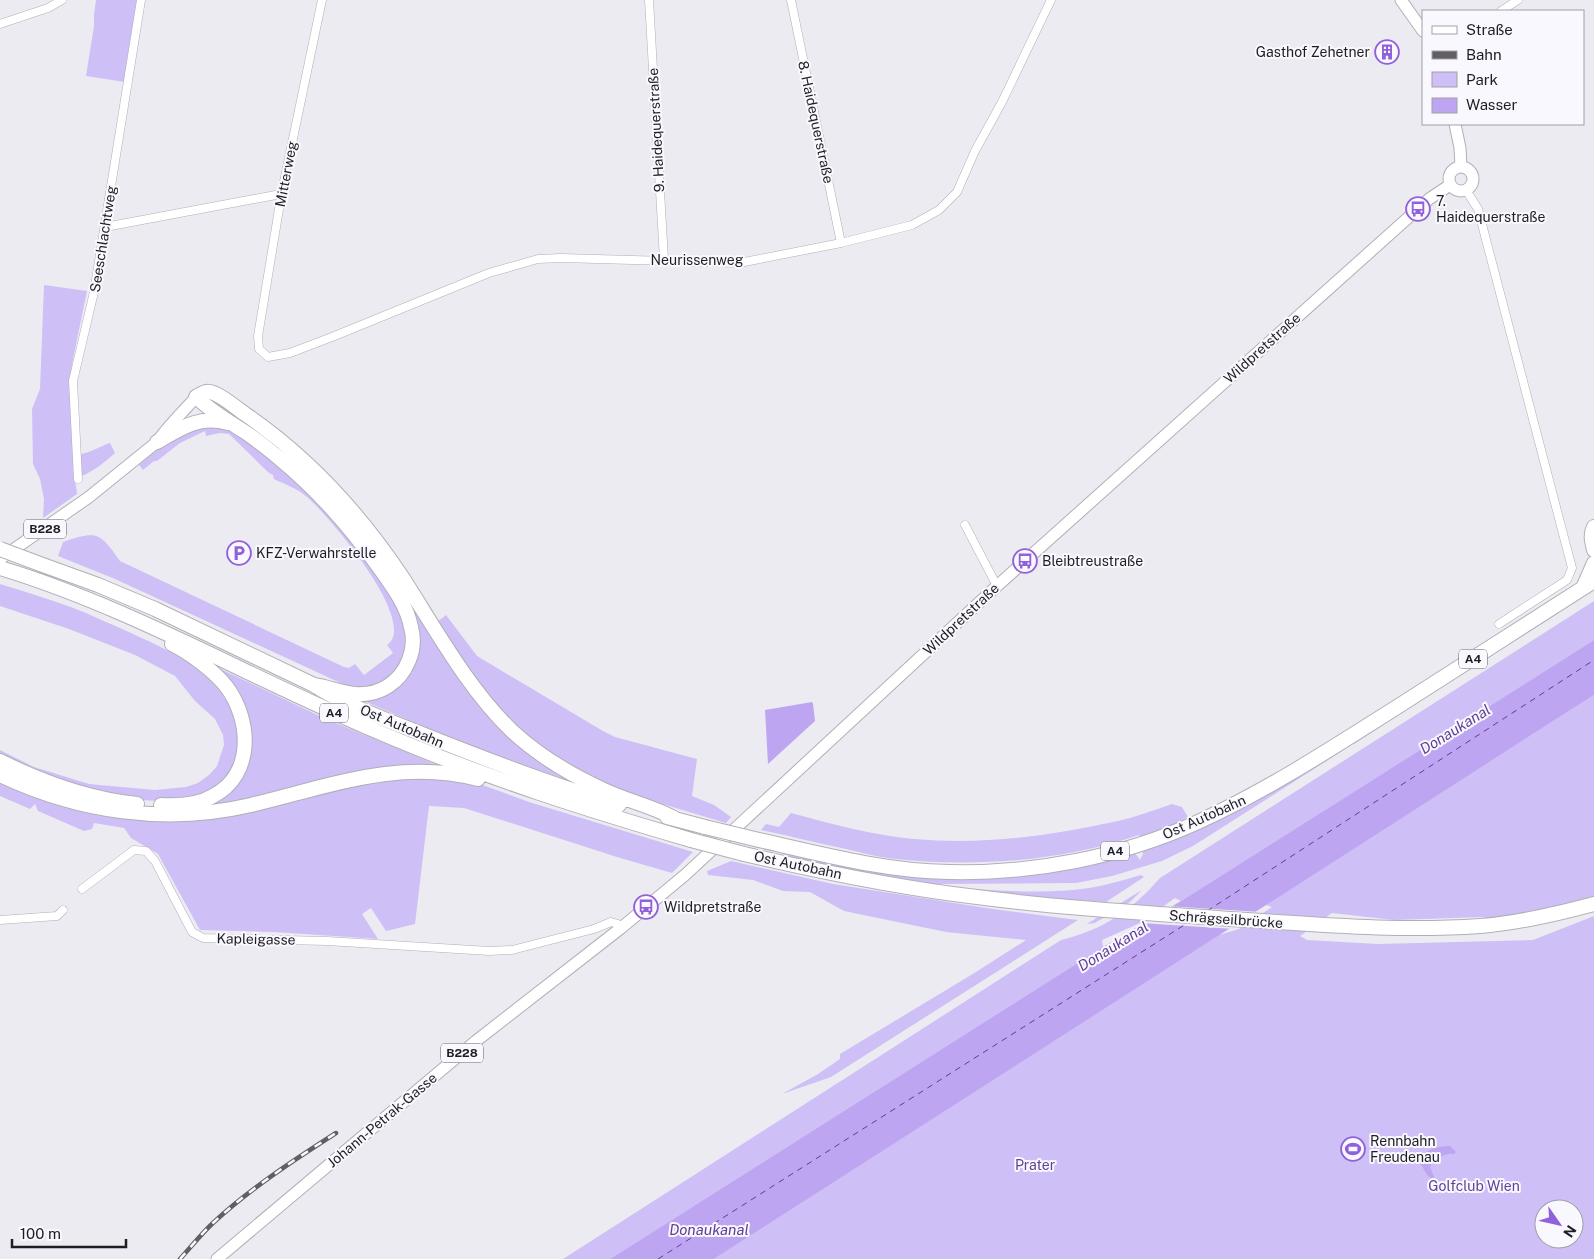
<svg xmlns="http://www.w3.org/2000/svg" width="1594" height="1259" font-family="'Public Sans',sans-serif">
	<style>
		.green { fill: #cfbff7; fill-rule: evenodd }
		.water { fill: #bda5f1 }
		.pier { fill: #edebf2 }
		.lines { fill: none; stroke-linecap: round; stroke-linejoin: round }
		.ferry { stroke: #603e96; stroke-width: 1; stroke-dasharray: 6 5; stroke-linecap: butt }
		.minor-casing { stroke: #b1afb7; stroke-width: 9 }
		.primary-casing { stroke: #b1afb7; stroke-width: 13 }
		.motorway-casing { stroke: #b1afb7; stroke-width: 16 }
		.minor { stroke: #fff; stroke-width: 8 }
		.primary { stroke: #fff; stroke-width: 11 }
		.motorway { stroke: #fff; stroke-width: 14 }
		.rail-casing { stroke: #615f64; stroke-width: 4.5 }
		.rail { stroke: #faf8ff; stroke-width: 2.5; stroke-dasharray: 8; stroke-linecap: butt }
		.motorway-bridge-casing { stroke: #b1afb7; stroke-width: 16; stroke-linecap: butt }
		.motorway-bridge { stroke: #fff; stroke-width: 14 }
		.labels { text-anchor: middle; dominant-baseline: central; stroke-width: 4; stroke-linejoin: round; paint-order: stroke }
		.shield { fill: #faf8ff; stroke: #605f63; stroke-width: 1 }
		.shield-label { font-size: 12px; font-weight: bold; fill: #1e1d20 }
		.poi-label { font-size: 14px; fill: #1e1d20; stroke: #faf8ff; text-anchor: start }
		.street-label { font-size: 14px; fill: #1e1d20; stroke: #faf8ff }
		.park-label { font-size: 14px; fill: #614098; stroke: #faf8ff }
		.water-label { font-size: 15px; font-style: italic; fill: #603e96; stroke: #faf8ff }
	</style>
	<rect width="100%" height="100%" fill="#edebf2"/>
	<!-- green -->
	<path class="green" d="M96 0H137L125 82 86 76 94 26V14Z
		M44 285 87 291 72 364 70 393 74 454C85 456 98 447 110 443L115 453C103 464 91 473 75 479L77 494 43 518 44 499 40 479 33 464 32 409 40 389Z
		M210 396 289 454 352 519 460 674 576 783 472 747 364 701 363 699 401 680 414 623 366 543 216 409 206 397Z
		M218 424 245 436 323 505 388 587 403 617 407 641 402 661 394 672 387 679 379 684 360 689 347 686 115 579 58 556 63 542C98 530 100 533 120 561L344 667 349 668 355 664 364 675 393 653 387 645C420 622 328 515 307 497 297 488 286 485 274 479L273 475 269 473 229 434 220 433 206 436 205 431 180 443 157 461H154L143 470 139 465 172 437 189 428Z
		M0 584C23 591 46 598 68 606 90 614 110 624 131 633 155 644 182 656 203 674 224 691 244 721 239 749 236 765 227 781 214 790 185 809 112 799 80 790 71 788 61 782 52 779 35 771 17 764 0 757V750L34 767 89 784 155 790 186 787 198 783 210 774 217 766 224 745 223 735 215 719 195 701 175 676 135 655 69 629 0 606Z
		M1594 601V640L1181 901 1175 898 1140 923 1102 940 1103 947 610 1259H563L1061 940C1103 930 1132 910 1160 878Z
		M1557 612V614L1461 675H1459L1456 678 1354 744H1351L1350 746 1193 846 1162 861 1112 876 1076 883 933 884 839 868 786 856 781 853 851 867 903 875 1134 852 1140 860 1143 854 1142 850 1162 842Z
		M446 615 477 656 603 731 615 737 697 759 692 796 714 805 731 817 726 823 649 800 610 787 556 759 512 723 482 691 437 622Z
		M208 663 326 719 442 767 252 802 160 811 105 803 160 808 223 794 249 733Z
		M1594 695V896L1548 909 1487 919 1484 917 1394 920 1332 913 1300 936 1307 940 1378 944 1533 940 1594 916V1259H714L1219 935 1239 929 1272 907 1266 905ZM1544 1209H1574V1239H1544Z
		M426 775 477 783 529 802 693 852 672 873 617 857 464 808 429 806 415 924 386 931 371 908 362 914 378 939 274 932 200 930 158 854 131 838 124 828 94 823 92 829 84 831 38 811 35 804 30 809 0 796V780L166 819 360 780Z
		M1172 804 1182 807 1188 817 1171 826 1143 836 1140 837 1139 835C1059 862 971 868 887 858 874 856 860 852 846 849 818 843 790 836 761 830L766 824 779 827 791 813C832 824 872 835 914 839 984 845 1050 836 1118 821 1136 817 1154 810 1172 804Z
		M731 861 833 884 993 909 1078 920 831 1077 782 1094 818 1074 840 1059V1054L976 972 1026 940 946 932 844 911 810 892 783 891 753 880 708 875 707 871Z
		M1141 875 1144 877 1106 902 1060 899V901L970 889C1009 891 1050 894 1089 888 1107 885 1124 880 1141 875Z
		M1142 890 1130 902 1095 923 1087 924 1077 930Z"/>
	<!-- water -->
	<path class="water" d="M1594 640V695L714 1259H610L1103 947 1181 901Z
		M812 702 813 704 815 721 768 764 765 710Z
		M1450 1146 1456 1152 1454 1154C1446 1153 1434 1158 1430 1167L1434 1177 1433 1179C1425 1176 1425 1169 1420 1164 1422 1149 1437 1146 1450 1146Z"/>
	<!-- pier -->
	<path class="pier" d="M1167 906 1260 912 1234 929 1140 923Z"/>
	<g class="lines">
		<!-- ferry -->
		<path class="ferry" d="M1207 911 1594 660
			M658 1259 1189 922"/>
		<!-- minor casing -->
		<g class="minor-casing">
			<path id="minor" d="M322 0 282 191 258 336 259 349 268 357 290 353 332 337 489 273 538 259 561 258 739 263 841 243 912 225 939 210 957 192 975 151 1002 102 1051 0
				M649 0 664 260
				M791 0 841 243
				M1501 11 1518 0
				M0 24 48 8 62 0
				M1466 190 1478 209 1572 568 1567 580 1499 624
				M105 227 281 194
				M78 479 73 381 94 292 141 0
				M965 525 997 586
				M82 889 134 850 146 851 155 861 192 932 203 938 327 941 489 951 512 950 594 929 611 922 618 924 621 928
				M0 920 57 916 63 910"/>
		</g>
		<!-- primary casing -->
		<g class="primary-casing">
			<path id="primary" d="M1401 0 1423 31
				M1455 124 1460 148 1461 167
				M1449 179a12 12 0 1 1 24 0a12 12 0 1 1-24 0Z
				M0 559 89 497 157 442C168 426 183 412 196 397
				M217 1259 476 1041 621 928 685 875 997 586 1429 199 1450 185"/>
		</g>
		<!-- motorway casing -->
		<g class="motorway-casing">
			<path id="motorway" d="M157 442C181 428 199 415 228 423
				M1594 527C1590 535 1592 541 1594 550
				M40 564 98 585 155 609 314 685C345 705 387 720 422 734 487 760 552 785 619 805
				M0 568C135 609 257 682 388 736 487 778 588 810 691 840
				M1583 588 1594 563
				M314 685C328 687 341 693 355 694 379 696 400 683 409 660 413 650 414 638 411 627 407 606 393 587 381 570 352 529 318 490 279 458 268 449 257 440 245 432 228 421 211 411 196 397 199 395 202 393 206 392 216 390 236 408 245 414 308 457 360 514 402 577 435 628 468 689 512 731 539 756 571 775 604 790 627 801 652 806 674 818
				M0 761C44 783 88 799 137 804
				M0 775C78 812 166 825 251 805 328 787 398 758 478 779
				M161 805C178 806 198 805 213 796 255 774 251 719 226 686 214 671 190 653 172 644
				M667 817 705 827
				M759 840C821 854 885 871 949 872 1034 874 1121 857 1198 822 1268 790 1332 748 1397 707 1463 665 1528 623 1594 581
				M744 854C821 872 899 888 977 897 1061 908 1146 913 1230 919 1313 924 1397 932 1480 926 1519 923 1557 914 1594 904"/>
		</g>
		<!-- minor -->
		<use href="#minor" class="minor"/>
		<!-- primary -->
		<use href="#primary" class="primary"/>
		<!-- motorway -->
		<use href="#motorway" class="motorway"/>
		<!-- rail casing -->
		<g class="rail-casing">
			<path id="rail" d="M180 1259C191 1247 202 1233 214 1222 251 1188 294 1160 336 1133"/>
		</g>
		<!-- rail -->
		<use href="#rail" class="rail"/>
		<!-- motorway-bridge casing -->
		<g class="motorway-bridge-casing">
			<path id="motorway-bridge" d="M0 549 40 564
				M705 827 759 840
				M691 840 744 854"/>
		</g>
		<!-- motorway-bridge -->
		<use href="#motorway-bridge" class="motorway-bridge"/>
	</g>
	<!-- icons -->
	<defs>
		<g id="building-ring" transform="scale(1.25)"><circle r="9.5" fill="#faf8ff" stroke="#8f61da" stroke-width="1.5"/><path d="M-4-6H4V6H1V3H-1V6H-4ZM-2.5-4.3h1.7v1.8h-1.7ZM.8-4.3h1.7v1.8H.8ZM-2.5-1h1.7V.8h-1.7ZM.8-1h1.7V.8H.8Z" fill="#8f61da"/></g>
		<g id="bus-ring" transform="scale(1.25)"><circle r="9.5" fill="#faf8ff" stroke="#8f61da" stroke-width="1.5"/><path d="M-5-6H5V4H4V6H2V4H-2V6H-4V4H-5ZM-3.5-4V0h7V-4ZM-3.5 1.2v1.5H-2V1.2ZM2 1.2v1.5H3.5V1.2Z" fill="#8f61da"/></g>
		<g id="parking-ring" transform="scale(1.25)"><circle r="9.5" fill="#faf8ff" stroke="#8f61da" stroke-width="1.5"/><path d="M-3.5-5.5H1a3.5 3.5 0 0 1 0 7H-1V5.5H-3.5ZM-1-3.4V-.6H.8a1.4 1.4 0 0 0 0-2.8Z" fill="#8f61da"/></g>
		<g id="stadium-ring" transform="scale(1.25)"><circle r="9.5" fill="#faf8ff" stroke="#8f61da" stroke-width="1.5"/><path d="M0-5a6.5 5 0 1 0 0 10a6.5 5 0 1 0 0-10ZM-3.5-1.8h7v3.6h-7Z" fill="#8f61da"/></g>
	</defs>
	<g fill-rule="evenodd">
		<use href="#building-ring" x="1387" y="52"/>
		<use href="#bus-ring" x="1418" y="209"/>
		<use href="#parking-ring" x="239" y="553"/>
		<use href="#bus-ring" x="1025" y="561"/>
		<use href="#bus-ring" x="646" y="907"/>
		<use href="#stadium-ring" x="1353" y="1149"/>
	</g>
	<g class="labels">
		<!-- shield labels -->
		<g class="shield">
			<rect x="24" y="519.5" width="42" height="19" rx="4"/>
			<rect x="1459" y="649.5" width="28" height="19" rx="4"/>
			<rect x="320" y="703.5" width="28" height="19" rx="4"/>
			<rect x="1101" y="841.5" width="28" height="19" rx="4"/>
			<rect x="441" y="1043.5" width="42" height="19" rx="4"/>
		</g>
		<g class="shield-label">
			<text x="45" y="529">B228</text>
			<text x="1473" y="659">A4</text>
			<text x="334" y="713">A4</text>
			<text x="1115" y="851">A4</text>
			<text x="462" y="1053">B228</text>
		</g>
		<!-- poi labels -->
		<g class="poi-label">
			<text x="1370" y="52" text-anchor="end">Gasthof Zehetner</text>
			<text x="1436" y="201">7.<tspan x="1436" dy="16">Haidequerstraße</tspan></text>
			<text x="256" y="553">KFZ-Verwahrstelle</text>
			<text x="1042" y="561">Bleibtreustraße</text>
			<text x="664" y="907">Wildpretstraße</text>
			<text x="1370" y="1141">Rennbahn<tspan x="1370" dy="16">Freudenau</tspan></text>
		</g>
		<!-- street labels -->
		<g class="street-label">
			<text transform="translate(816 122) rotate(78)">8. Haidequerstraße</text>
			<text transform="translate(656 130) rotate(-93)">9. Haidequerstraße</text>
			<text transform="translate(286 174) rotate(-79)">Mitterweg</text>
			<text transform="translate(103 239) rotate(-81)">Seeschlachtweg</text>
			<text x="697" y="260">Neurissenweg</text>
			<text transform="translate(1262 348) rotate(-42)">Wildpretstraße</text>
			<text transform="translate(961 619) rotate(-43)">Wildpretstraße</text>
			<text transform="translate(402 726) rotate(23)">Ost Autobahn</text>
			<text transform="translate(1204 817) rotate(-24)">Ost Autobahn</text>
			<text transform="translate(798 865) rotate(12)">Ost Autobahn</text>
			<text transform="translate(1226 919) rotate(4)">Schrägseilbrücke</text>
			<text transform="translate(256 939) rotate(1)">Kapleigasse</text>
			<text transform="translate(382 1120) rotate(-40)">Johann-Petrak-Gasse</text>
		</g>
		<!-- park labels -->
		<g class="park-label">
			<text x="1035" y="1165">Prater</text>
			<text x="1474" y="1186">Golfclub Wien</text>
		</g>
		<!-- water labels -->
		<g class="water-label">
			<text transform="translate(1455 729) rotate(-32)">Donaukanal</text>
			<text transform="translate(1113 946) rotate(-32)">Donaukanal</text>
			<text x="709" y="1229">Donaukanal</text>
		</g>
	</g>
	<!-- legend -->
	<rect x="1422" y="10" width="162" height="115" fill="#faf8ff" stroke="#a2a0a6"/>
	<rect x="1432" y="26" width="25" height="8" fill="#ffffff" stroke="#a2a0a6"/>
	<text x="1466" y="35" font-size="15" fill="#1e1d20">Straße</text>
	<rect x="1432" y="51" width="25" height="8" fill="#615f64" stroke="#a2a0a6"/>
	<text x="1466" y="60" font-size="15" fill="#1e1d20">Bahn</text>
	<rect x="1432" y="72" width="25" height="15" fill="#cfbff7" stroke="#a2a0a6"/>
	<text x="1466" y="85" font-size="15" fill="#1e1d20">Park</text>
	<rect x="1432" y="98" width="25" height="15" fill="#bda5f1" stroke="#a2a0a6"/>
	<text x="1466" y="110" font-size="15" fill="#1e1d20">Wasser</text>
	<!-- north arrow -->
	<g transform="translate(1559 1224) rotate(124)"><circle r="24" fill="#faf8ff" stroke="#a2a0a6"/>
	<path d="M0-4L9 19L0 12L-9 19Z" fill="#8f61da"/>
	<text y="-8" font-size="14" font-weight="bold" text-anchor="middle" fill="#1e1d20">N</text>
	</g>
	<!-- scale -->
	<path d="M12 1239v8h114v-8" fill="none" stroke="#1e1d20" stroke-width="2.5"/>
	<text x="20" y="1239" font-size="15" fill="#1e1d20" stroke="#faf8ff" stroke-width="4" paint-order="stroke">100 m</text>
</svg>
